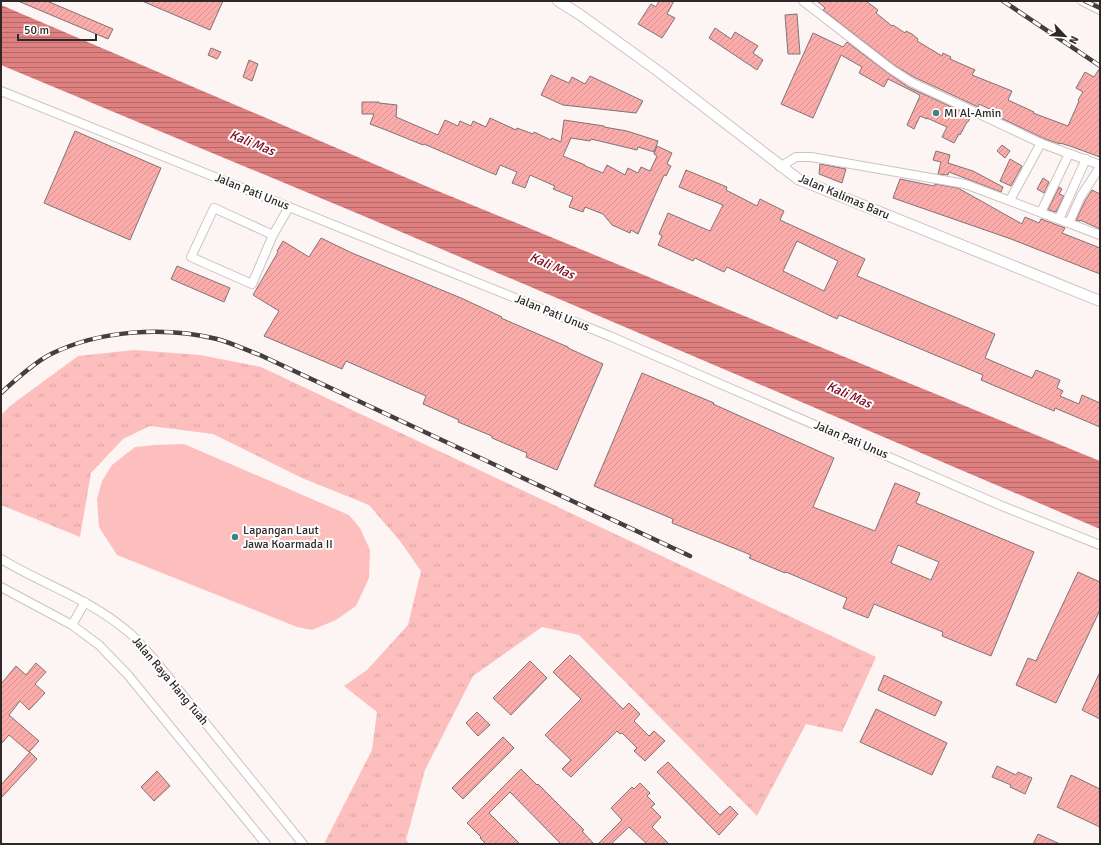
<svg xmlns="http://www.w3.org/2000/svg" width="1101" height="845" font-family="Signika,sans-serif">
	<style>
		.grass { fill: url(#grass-tufts) }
		.garden { fill: #fdbfbe }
		.water { fill: url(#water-rules) }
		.building { fill: url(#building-hatch); stroke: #817473; fill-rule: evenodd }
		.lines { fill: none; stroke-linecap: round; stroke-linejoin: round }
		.minor-casing { stroke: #d0c1c1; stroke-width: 10 }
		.tertiary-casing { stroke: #d0c1c1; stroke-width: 12 }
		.minor { stroke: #fff; stroke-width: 8 }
		.tertiary { stroke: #fff; stroke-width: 10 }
		.rail-casing { stroke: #443e3e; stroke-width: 4.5 }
		.rail { stroke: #fff; stroke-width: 3; stroke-dasharray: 9; stroke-linecap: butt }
		.poi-dot { fill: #3b8488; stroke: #fff; stroke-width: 1.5 }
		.labels { text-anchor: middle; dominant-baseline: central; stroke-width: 4; stroke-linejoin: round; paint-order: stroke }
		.poi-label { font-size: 12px; fill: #2e2929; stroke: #fff; text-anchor: start }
		.street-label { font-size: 12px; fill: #2e2929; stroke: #fff }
		.water-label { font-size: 13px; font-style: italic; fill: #800b20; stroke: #fff }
	</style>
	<defs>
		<pattern id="grass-tufts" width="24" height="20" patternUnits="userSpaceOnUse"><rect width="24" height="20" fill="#fdbfbe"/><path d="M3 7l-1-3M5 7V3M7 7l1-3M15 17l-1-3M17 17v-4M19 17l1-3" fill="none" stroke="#d9a4a3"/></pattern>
		<pattern id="water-rules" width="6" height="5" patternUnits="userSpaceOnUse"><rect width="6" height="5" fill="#de7f80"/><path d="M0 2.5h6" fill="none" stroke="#b46869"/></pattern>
		<pattern id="building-hatch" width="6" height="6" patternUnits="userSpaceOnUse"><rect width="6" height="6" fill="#faabaa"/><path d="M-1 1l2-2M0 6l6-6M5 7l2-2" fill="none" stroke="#d79392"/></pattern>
	</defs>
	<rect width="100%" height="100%" fill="#fdf4f4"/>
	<!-- grass -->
	<path class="grass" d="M134 350 200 355 261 367 876 657 842 732 806 724 757 816 579 635 542 627 473 676 425 770 406 840 410 844H324L372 750 377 712 344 686 367 670 408 625 421 571 400 541 369 505 302 478 213 434 150 426 123 439 91 473 80 537 1 505V415L10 406 78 356Z"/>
	<!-- garden -->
	<path class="garden" d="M184 444 349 515 360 528 370 550 369 578 356 606 336 620 312 630 297 627 117 555 99 527 97 499 102 481 112 465 135 447 155 445Z"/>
	<!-- water -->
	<path class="water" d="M1 5 428 187 1100 461V529L366 217 1 65Z"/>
	<!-- building -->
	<path class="building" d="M18 1H47L113 29 108 39Z
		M142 1H223L210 30Z
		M659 1H674L667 14 675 18 662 38 638 24 651 4 656 7Z
		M817 1H866L878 10 876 13 892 26 893 25 905 33 906 31 912 34 918 39 917 41 942 56 943 53 951 57 950 59 975 70 972 75 1012 91 1008 100 1034 112 1033 113 1068 126 1079 101 1078 100 1083 92 1076 88 1085 72 1094 77 1100 68V157L1070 146 1060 143V144L1045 139 1001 118 1002 115 979 104 978 107 914 77 894 65 823 10 825 8Z
		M797 14 800 54H788L785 15Z
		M715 28 731 39 735 32 758 46 753 53 763 60 757 70 709 38Z
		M813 33 843 47 847 42 888 73 908 87 971 116 968 122H967L960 135 959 134 954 143 942 137 947 127 927 118V119L920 116 914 129 907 125 920 96 918 94 888 79 884 87 859 73 862 67 841 55 813 118 781 104Z
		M211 48 221 52 217 59 208 55Z
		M249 60 258 64 252 81 243 77Z
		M551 75 569 83 572 77 585 84 590 76 643 101 636 113 563 105 541 95Z
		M362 102H379V103L397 105 396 117 438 135 445 120 458 126 460 121 471 126 473 121 486 127 490 118 516 130 517 128 533 134 534 132 551 140 552 138 561 142 564 120 604 126V127L627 131 658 141 654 152 638 147 637 150 591 139 590 141 571 138 563 156 585 165V166L603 173 607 165 625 175 628 168 638 173 641 167 650 171 657 156 654 154 657 146 672 153 667 164 671 166 666 176 664 175 638 234 631 230 630 233 612 225 603 214 585 207 583 212 569 207 573 197 553 189 555 186 530 175 525 188 512 183 517 172 500 165 496 175 424 144 423 145 386 130 370 124 374 114H362Z
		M75 131 161 168 130 240 44 203Z
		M1002 145 1010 151 1005 158 997 151Z
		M936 151 950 155 948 163 973 171 1003 187 1001 192 949 172 948 175 938 174 941 162 933 160Z
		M1010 159 1022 166 1011 186 1000 181Z
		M820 164 846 169 842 183 819 174Z
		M686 170 727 187 726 190 757 206 760 199 784 211 780 220 865 259 857 276 995 334 985 358 1032 378 1036 370 1060 380 1057 388 1063 391 1060 396 1079 404 1082 395 1100 403V427L1055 408 1054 411 981 380 983 375 839 315 837 319 727 267 724 272 695 258 693 261 658 245 662 236 659 234 668 213 710 231 723 205 679 187ZM797 241 838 261 824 291 783 271Z
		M1043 178 1049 182 1044 193 1037 189Z
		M900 179 934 186 935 184 958 188 1022 224 1025 217 1039 223 1041 219 1065 228 1062 233 1100 248V274L1011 239 893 198Z
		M1059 187 1062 189 1059 194 1064 196 1056 212 1048 210Z
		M1092 190 1100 194V229L1080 220V221L1076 220 1085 201Z
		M321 238 352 253 461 298 502 317 501 318 568 347V348L603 364 557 470 526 457 527 453 492 438V436L458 422 459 420 423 404 426 396 346 361 342 369 264 336 279 311 253 295 278 252 277 251 283 241 309 257Z
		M177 266 230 288 224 302 171 279Z
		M642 373 714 403 713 404 834 458 813 507 875 531 895 483 920 493 916 503 1034 552 991 656 942 636 943 632 874 604 868 618 843 608 847 598 786 572 785 573 749 558 751 555 672 523 673 519 594 486ZM898 545 939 562 931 580 891 563Z
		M1078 572 1100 582V610L1056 703 1016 685 1028 658 1036 661Z
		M570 655 623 709 629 703 640 714 634 721 649 736 654 731 665 741 645 761 634 751 637 748 622 733 620 734 617 731 571 777 562 769 571 760 545 735 581 699 553 672Z
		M530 661 547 678 511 715 493 698Z
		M36 663 46 672 35 684 45 693 29 710 20 701 9 715 39 741 29 752 9 735 1 744V684L16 666 26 675Z
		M1100 672V719L1082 710Z
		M884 675 942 702 935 716 878 690Z
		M876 709 947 743 932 775 860 742Z
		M477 712 490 725 478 736 466 723Z
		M503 737 514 748 463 799 452 788Z
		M30 752 37 759 1 798V785Z
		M668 762 720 815 730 806 738 814 719 835 657 772Z
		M997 766 1016 775 1018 772 1032 778 1025 794 1010 787 1011 785 992 777Z
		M521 769 537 785 538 784 584 830 582 831 594 844H561L510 792 489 813 520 844H486L480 838 481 837 467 823Z
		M157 771 170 786 154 801 141 787Z
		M1071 775 1100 789V827L1057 807Z
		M640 783 650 793 647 796 655 804 651 807 661 817 652 827 669 844H647L629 827 611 844H598L622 820 611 808 632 787 634 789Z
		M1038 834 1060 844H1033Z"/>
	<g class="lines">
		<!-- minor casing -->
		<g class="minor-casing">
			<path id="minor" d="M803 1 891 69 911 82 1043 144 1100 165
				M1082 1 1100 10
				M1 91 612 337 1002 506 1100 545
				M780 167 796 157H811L965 184 1100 235
				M1010 200 1041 143
				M1041 212 1069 154
				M1059 219 1086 159
				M1069 223 1081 196 1100 167
				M273 235 214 208 191 257 252 284 273 235 289 207
				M1 559C42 584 90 599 127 631 137 638 144 649 153 658L303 844
				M1 587 72 625 99 645 128 675 266 844
				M72 625 85 602"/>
		</g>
		<!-- tertiary casing -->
		<g class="tertiary-casing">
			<path id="tertiary" d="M558 1 579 14 662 74 798 179 1100 301"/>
		</g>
		<!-- minor -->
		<use href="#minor" class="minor"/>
		<!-- tertiary -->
		<use href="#tertiary" class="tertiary"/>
		<!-- rail casing -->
		<g class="rail-casing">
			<path id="rail" d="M1003 1 1100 66
				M1085 1 1100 8
				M1 393C14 381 35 362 51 354 100 330 164 326 217 339 232 343 246 350 260 355L690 556"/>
		</g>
		<!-- rail -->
		<use href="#rail" class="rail"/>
	</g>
	<!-- markers -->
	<g class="poi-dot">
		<circle cx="936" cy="113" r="4"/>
		<circle cx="235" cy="537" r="4"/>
	</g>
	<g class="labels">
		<!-- poi labels -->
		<g class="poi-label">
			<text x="944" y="113">MI Al-Amin</text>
			<text x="243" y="530">Lapangan Laut<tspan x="243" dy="14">Jawa Koarmada II</tspan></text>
		</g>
		<!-- street labels -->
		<g class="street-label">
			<text transform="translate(252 192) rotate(22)">Jalan Pati Unus</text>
			<text transform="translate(844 197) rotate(23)">Jalan Kalimas Baru</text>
			<text transform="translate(552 313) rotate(22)">Jalan Pati Unus</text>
			<text transform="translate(851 440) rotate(23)">Jalan Pati Unus</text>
			<text transform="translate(170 681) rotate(50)">Jalan Raya Hang Tuah</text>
		</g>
		<!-- water labels -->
		<g class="water-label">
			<text transform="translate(252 143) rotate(22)">Kali Mas</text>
			<text transform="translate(552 266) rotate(24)">Kali Mas</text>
			<text transform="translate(849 395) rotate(24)">Kali Mas</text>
		</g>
	</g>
	<!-- border -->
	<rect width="1101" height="845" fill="none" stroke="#2e2929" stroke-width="4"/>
	<!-- north arrow -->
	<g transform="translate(1065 36) rotate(115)" stroke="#ffffff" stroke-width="3" paint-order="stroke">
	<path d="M0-3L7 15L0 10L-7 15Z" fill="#2e2929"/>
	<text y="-6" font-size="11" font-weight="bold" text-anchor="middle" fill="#2e2929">N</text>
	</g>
	<!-- scale -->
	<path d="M18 34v6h78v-6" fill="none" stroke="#2e2929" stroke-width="2"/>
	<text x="24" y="34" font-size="12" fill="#2e2929" stroke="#ffffff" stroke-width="3" paint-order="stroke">50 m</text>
</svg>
